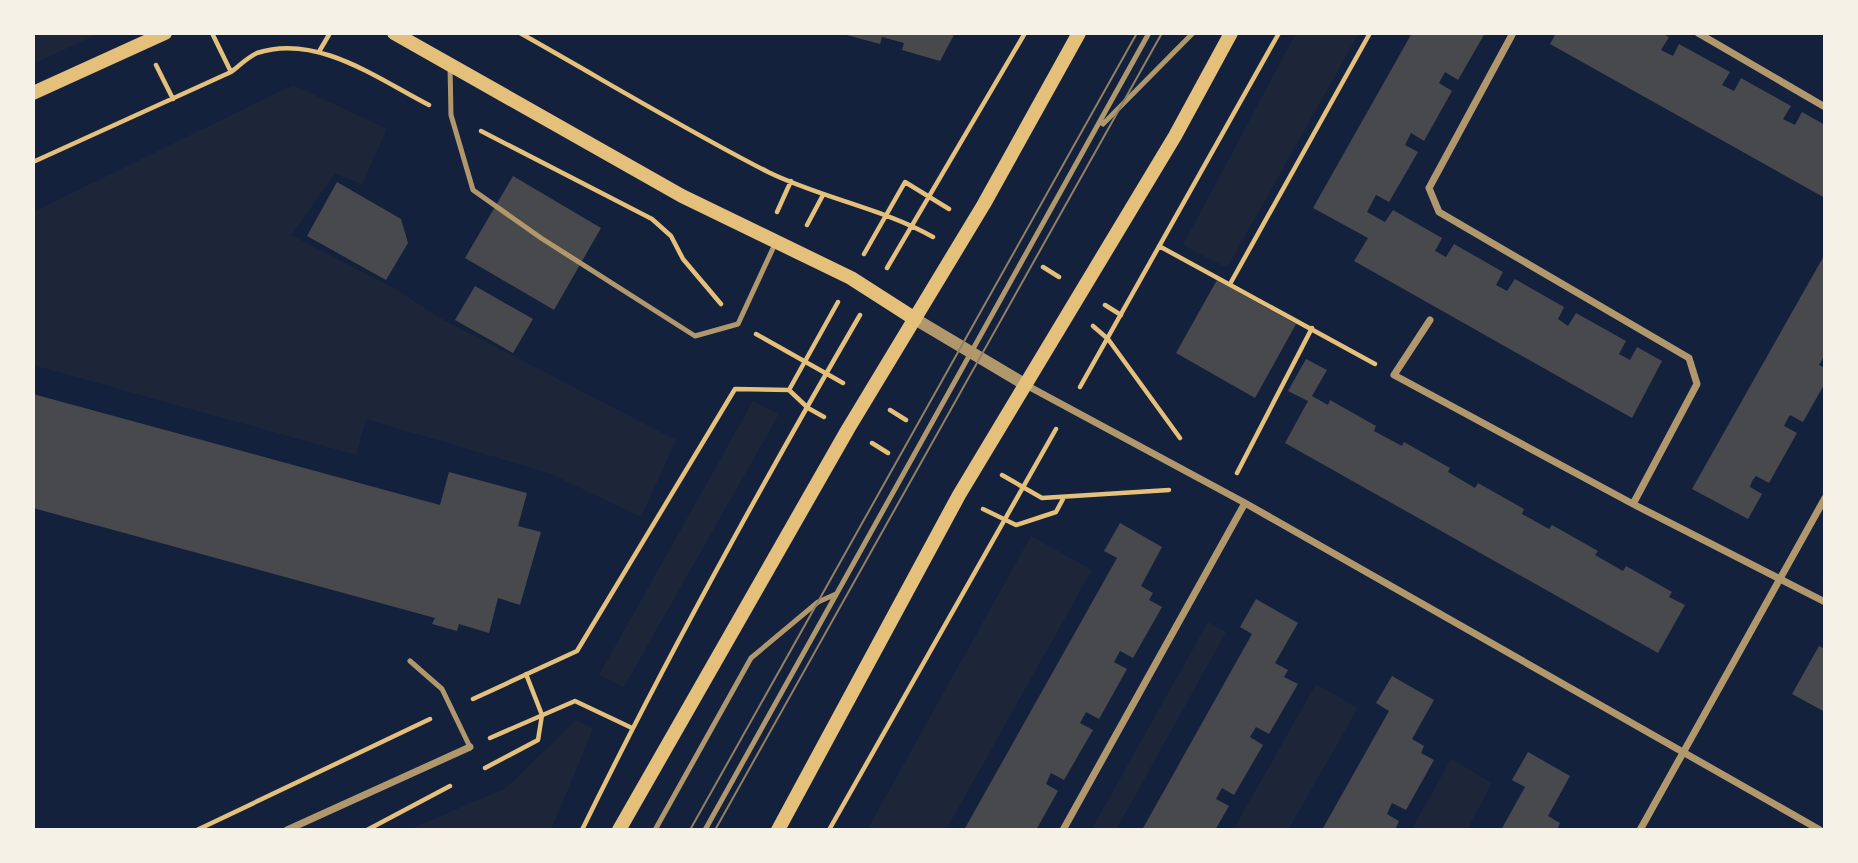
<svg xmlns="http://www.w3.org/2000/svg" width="1858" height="863" font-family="Ubuntu,sans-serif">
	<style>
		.green { fill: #1d2539 }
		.building { fill: #48494c }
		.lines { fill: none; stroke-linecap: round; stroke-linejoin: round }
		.path { stroke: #e5c07b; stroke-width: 4.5 }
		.service { stroke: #b1986c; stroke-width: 5 }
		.minor { stroke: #b1986c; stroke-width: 7 }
		.tertiary { stroke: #b1986c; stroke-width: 12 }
		.secondary { stroke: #e5c07b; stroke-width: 14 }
		.tram { stroke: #918062; stroke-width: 2 }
	</style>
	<rect width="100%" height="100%" fill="#14213d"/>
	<!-- green -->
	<path class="green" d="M33 33H100L33 64Z
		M1296 33H1359L1227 268 1183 245Z
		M293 85 387 129 362 184 335 174 291 235 396 289 440 318 676 440 641 517 549 473 366 419 356 455 33 365V212Z
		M753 401 779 414 624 687 599 675Z
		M1031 536 1092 570 946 830H867Z
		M1208 622 1226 632 1116 830H1091Z
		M1316 684 1358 708 1288 830H1233Z
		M576 720 593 729 551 830H408L506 788Z
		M1451 759 1492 783 1467 830H1411Z"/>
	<!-- building -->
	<path class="building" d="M955 33 940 61 902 50 904 43 882 37 880 44 843 34Z
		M1412 33H1485L1458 80 1445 72 1439 83 1452 91 1424 141 1411 133 1405 145 1418 152 1389 202 1376 195 1367 212 1385 222 1393 210 1442 238 1435 251 1446 257 1454 244 1503 272 1496 285 1507 291 1515 279 1564 307 1558 319 1568 326 1576 313 1626 341 1619 354 1630 360 1637 347 1662 361 1632 418 1354 261 1368 238 1313 208Z
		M1556 33H1661L1669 37 1661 50 1673 56 1679 44 1730 72 1722 85 1734 91 1741 78 1791 106 1783 119 1795 125 1802 112 1825 125V198L1550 44Z
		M513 176 601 228 554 310 465 258Z
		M337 182 401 219 408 243 386 280 307 236Z
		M1825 254V354L1819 365 1825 368V383L1803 422 1790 415 1787 420 1784 426 1797 433 1769 483 1756 476 1752 481 1750 487 1762 494 1748 519 1692 489Z
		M1217 280 1296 324 1255 398 1176 353Z
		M475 286 533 319 513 353 455 320Z
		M1306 359 1327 370 1312 396 1328 405 1330 400 1376 426 1374 431 1402 446 1404 442 1450 468 1448 472 1475 488 1478 483 1524 509 1522 514 1549 529 1552 525 1598 551 1595 555 1623 571 1626 566 1672 592 1669 597 1685 605 1658 653 1285 443 1308 401 1288 391Z
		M33 394 440 505 449 472 527 493 518 526 541 532 520 605 498 598 489 633 459 624 457 631 432 624 435 618 33 508Z
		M1120 523 1162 547 1141 586 1153 593 1149 600 1162 607 1133 658 1120 651 1114 662 1127 669 1099 719 1086 712 1080 723 1093 730 1064 780 1051 773 1046 784 1058 791 1036 830H964L1117 558 1104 551Z
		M1256 599 1298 623 1275 663 1288 670 1284 677 1298 684 1269 734 1256 727 1250 737 1263 745 1234 795 1222 788 1216 799 1229 806 1215 830H1142L1252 634 1240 627Z
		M1819 646 1825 649V712L1792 694Z
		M1392 676 1434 700 1412 739 1424 746 1421 753 1434 760 1406 810 1392 803 1387 814 1399 821 1395 830H1322L1389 711 1376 703Z
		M1528 752 1570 776 1548 816 1560 823 1557 830H1501L1525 787 1512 780Z"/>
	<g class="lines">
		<!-- path -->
		<path class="path" d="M212 33 231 72
			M520 33C602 79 684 129 768 172 821 198 882 208 933 237
			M320 50 330 33
			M156 65 173 99
			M481 131 652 219 671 236 683 259 721 304
			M33 162 231 72C239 66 248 57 257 53 317 33 378 79 429 105
			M777 212 791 181
			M807 225 823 195
			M1159 246 1375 364
			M864 254 905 182 949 209
			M1043 267 1059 277
			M887 268 1025 33
			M1230 284 1370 33
			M1105 305 1121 315
			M1093 326 1108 339 1180 438
			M756 334 843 383
			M1080 387 1279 33
			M789 390 838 302
			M890 410 906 420
			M872 443 888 453
			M1237 473 1312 328
			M1002 475 1042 498 1169 490
			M983 509 1016 525 1056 512 1063 499
			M473 699 577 651 735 389 789 390 808 408 824 417
			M490 738 575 701 632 728
			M485 768 538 740 542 715 526 674
			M197 830 430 719
			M367 830 450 786
			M582 830C668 654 762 484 860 315
			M829 830 1056 429"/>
		<!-- service -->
		<path class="service" d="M450 66 451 115 473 190 541 238 695 336 738 324 775 244
			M1103 124 1193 33
			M410 661 442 689 470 747
			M655 830 751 658 818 602 836 594
			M705 830 1149 33"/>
		<!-- minor -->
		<path class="minor" d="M1513 33 1429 188 1439 212 1689 358 1697 384 1633 504
			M1698 33 1825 107
			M1430 320 1394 375 1633 504 1825 602
			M1026 385 1245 503 1820 830
			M287 830 470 747
			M1063 830 1245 503
			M1640 830 1825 498"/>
		<!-- tertiary -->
		<path class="tertiary" d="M915 319 1026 385"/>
		<!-- secondary -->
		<path class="secondary" d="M394 33 682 196 851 278 915 319
			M33 93 165 33
			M619 830 848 429 984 204 1079 33
			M778 830 959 495 1175 136 1231 33"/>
		<!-- tram -->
		<path class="tram" d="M690 830 1137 33
			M715 830 1162 33"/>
	</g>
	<!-- border -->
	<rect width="1858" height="863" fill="none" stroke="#f6f1e7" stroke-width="70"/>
</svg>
